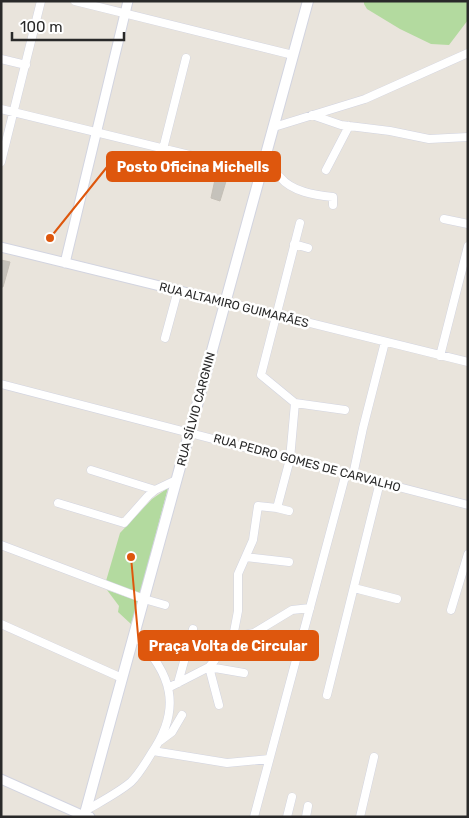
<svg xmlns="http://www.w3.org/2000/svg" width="469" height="818" font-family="Rubik,sans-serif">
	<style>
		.green { fill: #b3da9f }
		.building { fill: #c5c2bb; stroke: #c4bfb6 }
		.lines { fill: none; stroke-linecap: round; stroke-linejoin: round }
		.minor-casing { stroke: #d2d4e0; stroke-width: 9 }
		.tertiary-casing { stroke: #d2d4e0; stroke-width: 11 }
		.secondary-casing { stroke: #d2d4e0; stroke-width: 12 }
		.minor { stroke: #fff; stroke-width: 8 }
		.tertiary { stroke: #fff; stroke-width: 9 }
		.secondary { stroke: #fff; stroke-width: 10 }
		.labels { text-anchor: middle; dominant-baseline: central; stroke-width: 5; stroke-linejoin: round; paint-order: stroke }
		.street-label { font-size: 12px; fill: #292929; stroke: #fff }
		.leader { fill: none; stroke: #de570d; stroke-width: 2 }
		.callout-dot { fill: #de570d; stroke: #fff; stroke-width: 2 }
		.callout { fill: #de570d; stroke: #de570d; stroke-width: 2 }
		.callout-label { font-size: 14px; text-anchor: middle; font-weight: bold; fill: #fff }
	</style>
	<rect width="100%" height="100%" fill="#e9e4dc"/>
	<!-- green -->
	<path class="green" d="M364 1H468V20L449 45 431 44 400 29 367 9 364 4Z
		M168 488 140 594 106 581 120 533 152 499Z
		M107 590 138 601 131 624 118 612 119 606Z"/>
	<!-- building -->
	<path class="building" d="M216 175 227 178 220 201 211 198Z
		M1 260 10 262 3 287H1Z"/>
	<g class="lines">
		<!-- minor casing -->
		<g class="minor-casing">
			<path id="minor" d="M75 1 293 55
				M1 59 26 65
				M1 109 280 177C292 192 315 195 333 197V205
				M312 115 341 125 390 131 429 139 468 137
				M274 127 365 99 468 53
				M163 149 186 58
				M1 162 41 1
				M326 170 349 126
				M444 219 468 224
				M300 223 261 375 295 403 345 410
				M294 244 308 248
				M225 302 468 362
				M165 338 178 290
				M440 356 468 246
				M1 384 468 505
				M91 470 155 490
				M353 475 363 428 385 342
				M58 503 124 523 148 496 155 490 176 480
				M277 508 289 511
				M1 545 144 599 165 605
				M246 557 289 562
				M354 588 397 599
				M451 610 468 554
				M1 624 122 678
				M233 637 238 611V574L253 540 258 506 277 508 290 459 295 403
				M178 683 193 629
				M168 688 209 667 214 661 225 644 233 637 254 633 292 610 310 608
				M327 695 380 482
				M219 705 209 667 244 673
				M160 741 172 732 182 715
				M153 751 227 763 269 759
				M85 811C100 802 118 793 131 782 139 774 145 764 151 754 183 708 172 673 134 635
				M254 817 346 473
				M287 817 292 797
				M306 817 308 806
				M360 817 374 757"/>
		</g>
		<!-- tertiary casing -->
		<g class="tertiary-casing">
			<path id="tertiary" d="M1 247 225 302
				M65 263 128 1
				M1 779 84 816 90 817"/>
		</g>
		<!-- secondary casing -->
		<g class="secondary-casing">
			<path id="secondary" d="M84 817 308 1"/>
		</g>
		<!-- minor -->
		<use href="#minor" class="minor"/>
		<!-- tertiary -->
		<use href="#tertiary" class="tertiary"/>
		<!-- secondary -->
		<use href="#secondary" class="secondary"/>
	</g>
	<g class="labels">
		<!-- street labels -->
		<g class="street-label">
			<text transform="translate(234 305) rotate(14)">RUA ALTAMIRO GUIMARÃES</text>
			<text transform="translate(196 409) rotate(-75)">RUA SÍLVIO CARGNIN</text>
			<text transform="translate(307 463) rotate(15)">RUA PEDRO GOMES DE CARVALHO</text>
		</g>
	</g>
	<!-- callouts -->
	<path class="leader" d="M50 238L107 167M131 557L139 646"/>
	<g class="callout-dot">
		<circle cx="50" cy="238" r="5"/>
		<circle cx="131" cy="557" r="5"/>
	</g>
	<g class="callout">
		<rect x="107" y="152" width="173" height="29" rx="5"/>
		<rect x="139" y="631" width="179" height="29" rx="5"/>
	</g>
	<g class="callout-label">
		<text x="193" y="172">Posto Oficina Michells</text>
		<text x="228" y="651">Praça Volta de Circular</text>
	</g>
	<!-- border -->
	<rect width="469" height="818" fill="none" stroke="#292929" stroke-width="5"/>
	<!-- scale -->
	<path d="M12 32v8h112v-8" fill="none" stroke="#292929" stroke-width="2.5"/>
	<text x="20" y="32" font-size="15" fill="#292929" stroke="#ffffff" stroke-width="4" paint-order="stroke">100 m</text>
</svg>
